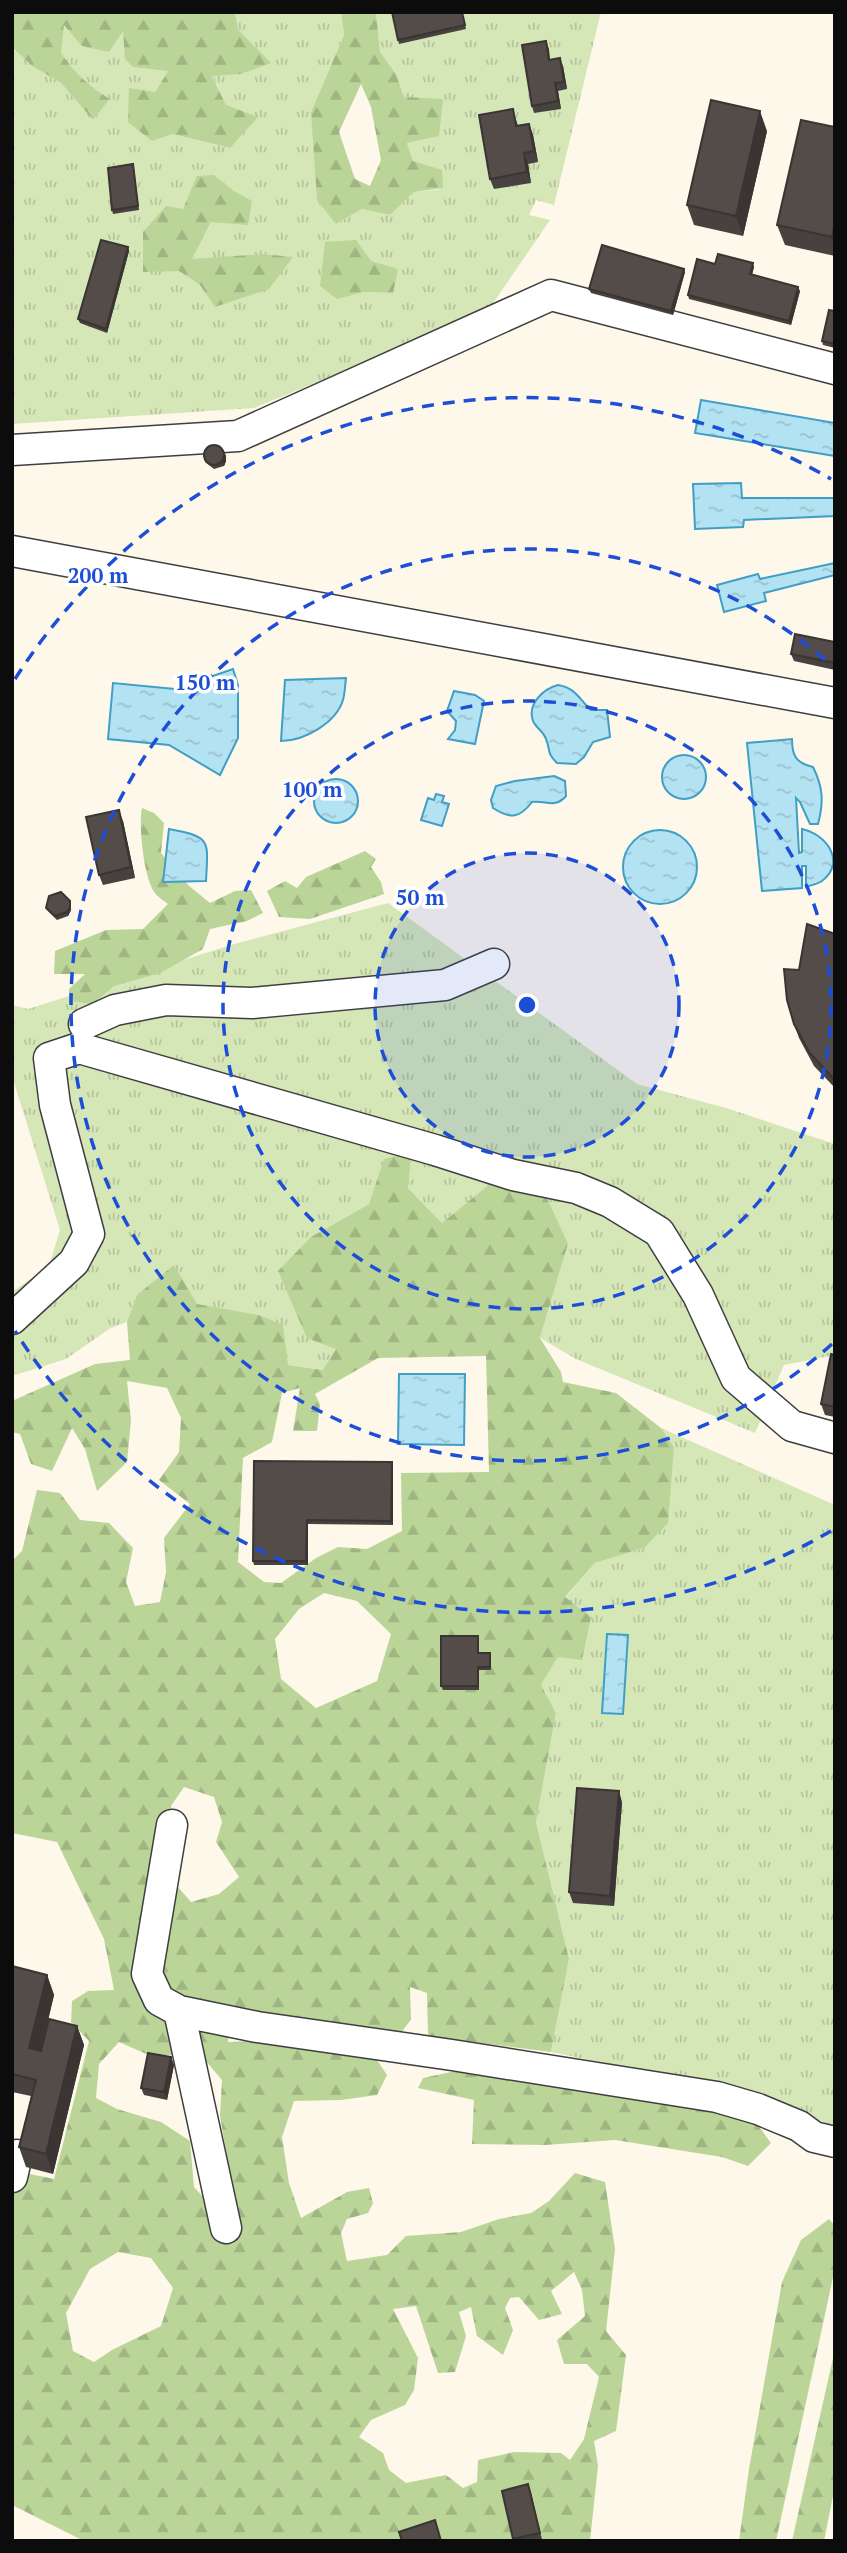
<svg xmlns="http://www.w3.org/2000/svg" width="847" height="2553" font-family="'PT Serif',serif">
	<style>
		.grass { fill: url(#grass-tufts); fill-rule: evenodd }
		.forest { fill: url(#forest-firs); fill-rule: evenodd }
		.water { fill: url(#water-ripples); stroke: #3f9fc5; stroke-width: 2 }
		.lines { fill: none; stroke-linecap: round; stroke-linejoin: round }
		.minor-casing { stroke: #3f3f3f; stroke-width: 33 }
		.minor { stroke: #fff; stroke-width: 30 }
		.wall { fill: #47413f }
		.shaded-wall { fill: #3a3533 }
		.building { fill: #534c49; stroke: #3a3533; stroke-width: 2 }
		.ring { fill: none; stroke: #1d4ed8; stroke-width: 3.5; stroke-dasharray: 12 9 }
		.centre { fill: #1d4ed8; stroke: #fff; stroke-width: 3.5 }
		.ring-label { font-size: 21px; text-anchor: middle; font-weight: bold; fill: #1d4ed8; stroke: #fff; stroke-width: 7; stroke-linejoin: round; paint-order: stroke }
	</style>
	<defs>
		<pattern id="grass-tufts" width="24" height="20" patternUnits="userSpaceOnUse" patternTransform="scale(1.75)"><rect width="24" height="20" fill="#d5e6b7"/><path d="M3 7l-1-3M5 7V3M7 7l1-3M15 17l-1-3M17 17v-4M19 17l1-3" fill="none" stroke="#b6c49c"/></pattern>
		<pattern id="forest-firs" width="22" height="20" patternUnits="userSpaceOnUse" patternTransform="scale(1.75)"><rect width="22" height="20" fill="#bbd598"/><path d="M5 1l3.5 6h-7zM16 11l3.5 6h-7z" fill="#a0b682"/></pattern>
		<pattern id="water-ripples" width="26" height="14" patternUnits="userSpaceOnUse" patternTransform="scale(1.75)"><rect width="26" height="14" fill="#b3e2f2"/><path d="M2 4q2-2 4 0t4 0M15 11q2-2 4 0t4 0" fill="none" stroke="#99c1ce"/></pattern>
	</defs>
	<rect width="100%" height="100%" fill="#fef8eb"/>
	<!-- grass -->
	<path class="grass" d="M235 12H341L344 35 311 112 336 224 362 209 390 215 414 192 442 189 413 161 407 143 404 97 396 74 380 52 376 12H601L554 205 536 200 529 215 550 220 487 312 254 408 12 424V47L32 66 61 83 93 120 110 99C95 89 65 71 61 53 59 45 63 32 64 24L123 30 168 71 155 92 172 134 229 148 226 105 212 75 241 74ZM214 175 234 191 211 222 191 260 200 285 179 271ZM370 261 393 293 362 292 337 298Z
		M388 903 637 1084 726 1108 835 1144V1355L784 1365 755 1433 576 1359 540 1338 568 1244 492 1182 442 1223 408 1188 412 1153 385 1159 369 1204 311 1237 337 1349 324 1370 288 1365 259 1315 137 1295 127 1322 109 1329 66 1359 12 1376V1292L49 1266 60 1230 12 1076V1005L28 1009 231 945Z
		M661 1428 835 1505V2127L761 2096 551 2052 569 1959 536 1822 556 1713 541 1685 558 1657 565 1598 595 1563 644 1548 674 1447Z"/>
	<!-- forest -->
	<path class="forest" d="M12 12H235L238 30 271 63 241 74 212 76 226 105 258 117 230 148 172 134 152 141 128 122 129 88 155 92 168 71 133 67 125 59 123 31 109 52 82 46 64 25 61 53C75 74 89 86 110 99L93 120 61 83 32 66 12 47Z
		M341 12H376L380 52 396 74 404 97 443 99 439 136 407 143 413 161 442 170 443 188 414 192 390 215 362 209 336 224 317 200 311 112 344 35ZM361 84 371 107 381 160 370 186 355 179 339 132Z
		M214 175 234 191 252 201 248 225 211 222 192 259 263 254 293 257 269 289 215 307 200 285 179 271 143 272V232L166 206 183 209 197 176Z
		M356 240 371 261 398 269 393 293 363 292 337 299 320 286 325 242Z
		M142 808 154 813 164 823 161 853 188 885 210 903 235 891 251 890 263 913 247 921 210 929 203 949 160 973 114 986 93 1004 69 1001V989L85 974H54L55 951 106 930 143 929 168 904C164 901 158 897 155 893 144 880 138 824 142 808Z
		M365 851 376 859 371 867 381 882 384 894 310 919 279 917 267 891 285 881 297 888 306 877Z
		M412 1152 408 1188 442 1223 492 1182 540 1183 568 1244 540 1338 561 1372 563 1382 616 1393 661 1428 674 1447 668 1523 644 1548 595 1563 565 1597 591 1617 582 1660 558 1657 541 1685 556 1713 536 1822 569 1959 551 2052 428 2036 427 1993 410 1987 411 2019 399 2036 232 2014 228 2042 264 2041 367 2045 387 2075 377 2095 341 2100 294 2101 282 2137 289 2183 301 2218 347 2192 369 2188 373 2203 368 2213 347 2219 341 2233 347 2261 387 2255 406 2236 461 2232 499 2219 531 2213 549 2201 575 2173 605 2182 615 2249 606 2331 626 2355 616 2431 594 2441 598 2466 590 2541H84L12 2505V2188L21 2190 25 2173 54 2179 89 2041 71 2022 72 2001 88 1991 114 1990 104 1939 57 1842 12 1833V1561L22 1551 37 1490 60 1493 80 1520 109 1523 133 1548 126 1582 135 1606 160 1602 166 1572 164 1538 190 1504 159 1480 179 1452 181 1418 167 1388 127 1381 131 1420 127 1462 97 1491 85 1449 72 1428 52 1471 31 1464 20 1434 12 1432V1401L95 1364 130 1360 127 1322 137 1295 174 1265 197 1304 259 1315 283 1325 288 1365 323 1370 336 1349 307 1338 278 1271 311 1237 369 1204 384 1159ZM486 1356 489 1472 401 1473 402 1531 367 1549 338 1547 316 1558 281 1583 264 1582 238 1562 243 1458 272 1442 282 1393 300 1388 293 1431H317L320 1404 315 1394 378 1358ZM324 1593 357 1601 391 1634 377 1681 316 1708 281 1679 275 1639 299 1609ZM184 1787 214 1797 222 1822 216 1842 239 1877 219 1894 191 1902 170 1878 175 1852 171 1806ZM119 2042 153 2057 198 2052 222 2080 220 2115 232 2189 215 2210 194 2187 190 2141 161 2122 117 2109 96 2098 99 2064ZM118 2252 151 2258 173 2288 161 2326 112 2350 94 2362 73 2351 66 2313 90 2269ZM574 2272 582 2290 585 2316 557 2340 564 2364H587L599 2377 584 2439 570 2460 561 2453 514 2452 478 2460 477 2482 463 2488 446 2475 406 2483 389 2470 383 2453 359 2437 371 2420 405 2405 414 2390 418 2358 393 2309 416 2306 438 2373 455 2372 466 2336 459 2312 471 2307 477 2336 503 2355 513 2330 505 2308 510 2298 519 2297 539 2320 562 2314 551 2291Z
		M460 2070 732 2115 754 2120 771 2143 748 2166 722 2157 615 2140 545 2145 472 2144 474 2100 418 2088 423 2078Z
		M829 2219 835 2226V2268L776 2541H739L749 2469 782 2282 801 2240Z
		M835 2349V2486L824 2541H792Z"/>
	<!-- water -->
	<path class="water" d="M701 400 835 423V456L695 433Z
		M741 483 742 498H835V516L744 520 743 527 695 529 693 484Z
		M835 563V575L764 593 766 601 724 612 717 585 758 574 760 579Z
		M233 669 238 685V738L220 775 169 745 108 739 113 683 175 689Z
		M346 678C345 685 345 693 343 700 336 723 304 741 281 741L285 680Z
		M558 685C576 688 579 699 591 710H607L610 737 593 742 584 757 576 764 557 763C546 752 551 751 546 739 544 732 536 728 533 721 527 704 543 689 558 685Z
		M454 691 475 695 484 701 475 744 448 739 455 730 456 721 447 711Z
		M792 739C792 756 796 763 813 767 823 787 824 802 818 824H810L800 802 796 798 799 853 802 852V829C826 834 847 862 822 881 818 884 811 885 806 887V866H802V888L762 891 747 743Z
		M662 777a22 22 0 1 1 44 0a22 22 0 1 1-44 0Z
		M554 776 565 781 566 796C555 809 546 800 532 802 519 819 510 819 493 808L491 800 496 786 515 781Z
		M314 801a22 22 0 1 1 44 0a22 22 0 1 1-44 0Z
		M436 794 444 796 442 802 449 804 442 826 421 820 428 798 434 800Z
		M169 829C212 837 208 840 206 881L163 882Z
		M623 867a37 37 0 1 1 74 0a37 37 0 1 1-74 0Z
		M399 1374H465L464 1445 398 1444Z
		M607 1634 628 1635 623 1714 602 1713Z"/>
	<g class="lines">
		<!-- minor casing -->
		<g class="minor-casing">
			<path id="minor" d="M12 450 238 436 551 295 835 369
				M12 551 835 703
				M84 1024 115 1010 166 1000 252 1003 445 985 494 964
				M12 1319 74 1262 89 1234 55 1105 49 1058 79 1048 435 1150 513 1175 576 1188 610 1202 659 1232 698 1295 736 1378 792 1426 835 1438
				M172 1825 147 1974 159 2000 179 2011 257 2027 452 2055 717 2097 758 2109 799 2126 814 2137 835 2142
				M179 2011 226 2228
				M12 2177 17 2155"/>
		</g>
		<!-- minor -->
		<use href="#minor" class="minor"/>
	</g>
	<!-- wall -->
	<path class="wall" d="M392 12H462L466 29 399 44Z
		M546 41 549 49 550 60 563 66 567 89 558 91 561 109 534 113 532 106Z
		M513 109 518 126 529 124 533 135 538 162 528 164 531 183 494 189 490 179Z
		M835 127V256L785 245 777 225Z
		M767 131 743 236 694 225 687 205Z
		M134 168 139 210 113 214 112 210Z
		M128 247 129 251 107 333 80 323 78 319Z
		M715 264 754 267 752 275 800 291 791 325 689 299 688 295Z
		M684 269 685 272 673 315 591 293 589 289Z
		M835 311V348L823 345 822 341Z
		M226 455V461L224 466 214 469 205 462 204 458Z
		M835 642V670L794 661 791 654Z
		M123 821 135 878 103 885 99 875Z
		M71 904V910L68 916 57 920 48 911 46 908Z
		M835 934V1088L814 1066 799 1038 794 1024Z
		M835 1355V1417L825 1415 821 1404Z
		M254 1461 392 1462 393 1466V1525L308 1524V1565H254L253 1561Z
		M478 1636 479 1640V1653H490L491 1657V1670H479V1690H443L441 1686Z
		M622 1802 614 1906 573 1903 569 1892Z
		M12 1966 47 1975 54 1995 41 2051 77 2026 84 2045 53 2174 26 2167 19 2147 31 2096 12 2092Z
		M171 2057 174 2065 167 2100 144 2095 141 2088Z
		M528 2484 542 2540 514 2541 502 2491Z"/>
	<!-- shaded-wall -->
	<path class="shaded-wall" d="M560 58 563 66 567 89 564 82Z
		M555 83 558 91 561 109 558 101Z
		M760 111 767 131 743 236 736 216Z
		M529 124 533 135 538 162 534 151Z
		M524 153 528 164 531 183 527 172Z
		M835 224V245L832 237Z
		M128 247 129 251 107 333 106 329Z
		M753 263 754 267 751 278 750 274Z
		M684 269 685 272 673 315 671 311Z
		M798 287 800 291 791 325 789 321Z
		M225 451 226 461 224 466 223 462Z
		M119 810 123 821 135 878 131 867Z
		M70 901 71 910 68 916 67 912Z
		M392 1462 393 1466V1525L391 1521Z
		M307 1520 308 1524V1565L306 1561Z
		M478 1667 479 1670V1690L478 1686Z
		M619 1791 622 1802 614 1906 610 1896Z
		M47 1975 54 1995 36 2068 29 2048Z
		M77 2026 84 2045 53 2174 46 2154Z
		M171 2057 174 2065 167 2100 164 2092Z
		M528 2484 531 2492 542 2540 540 2533Z"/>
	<!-- building -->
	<path class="building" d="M392 12H462L465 25 398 40Z
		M546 41 549 60 560 58 564 82 555 83 558 101 532 106 522 45Z
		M711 100 760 111 736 216 687 205Z
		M513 109 516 126 529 124 534 151 524 153 527 172 490 179 479 115Z
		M801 120 835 127V224L832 237 777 225Z
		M133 164 138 206 112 210 108 168Z
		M101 240 128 247 106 329 78 319Z
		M602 245 684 269 671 311 589 289Z
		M718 254 753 263 750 274 798 287 789 321 688 295 697 259 715 264Z
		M829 310 835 311V344L822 341Z
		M204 455a10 10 0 1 1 20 0a10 10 0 1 1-20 0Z
		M795 634 835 642V663L791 654Z
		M119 810 131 867 99 875 86 817Z
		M61 892 70 901V907L67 912 55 916 46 908 49 896Z
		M807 924 835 934V1078L834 1079 809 1052 794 1024 787 1000 784 969 799 970Z
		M831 1354 835 1355V1407L821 1404Z
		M254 1461 392 1462 391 1521 307 1520 306 1561H253Z
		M441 1636H478V1653H490V1667H478V1686H441Z
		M577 1788 619 1791 610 1896 569 1892Z
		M12 1966 47 1975 29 2048 41 2051 49 2019 77 2026 46 2154 19 2147 36 2080 12 2074Z
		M148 2053 171 2057 164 2092 141 2088Z
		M528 2484 540 2533 513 2539 502 2491Z
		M435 2520 441 2541H402L399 2532Z"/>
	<!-- distance rings -->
	<circle cx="527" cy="1005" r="152" fill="#1d4ed8" fill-opacity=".12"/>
	<g class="ring">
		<circle cx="527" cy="1005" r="152"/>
		<circle cx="527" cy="1005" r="304"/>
		<path d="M832 1344A456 456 0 1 1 832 666"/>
		<path d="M831 1531A607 607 0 0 1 15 1331M15 679A607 607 0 0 1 831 479"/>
	</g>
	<circle cx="527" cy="1005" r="10" class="centre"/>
	<g class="ring-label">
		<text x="98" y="583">200 m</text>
		<text x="205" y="690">150 m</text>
		<text x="312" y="797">100 m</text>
		<text x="420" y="905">50 m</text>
	</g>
	<!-- border -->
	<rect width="847" height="2553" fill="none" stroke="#0c0c0c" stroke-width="28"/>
</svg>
